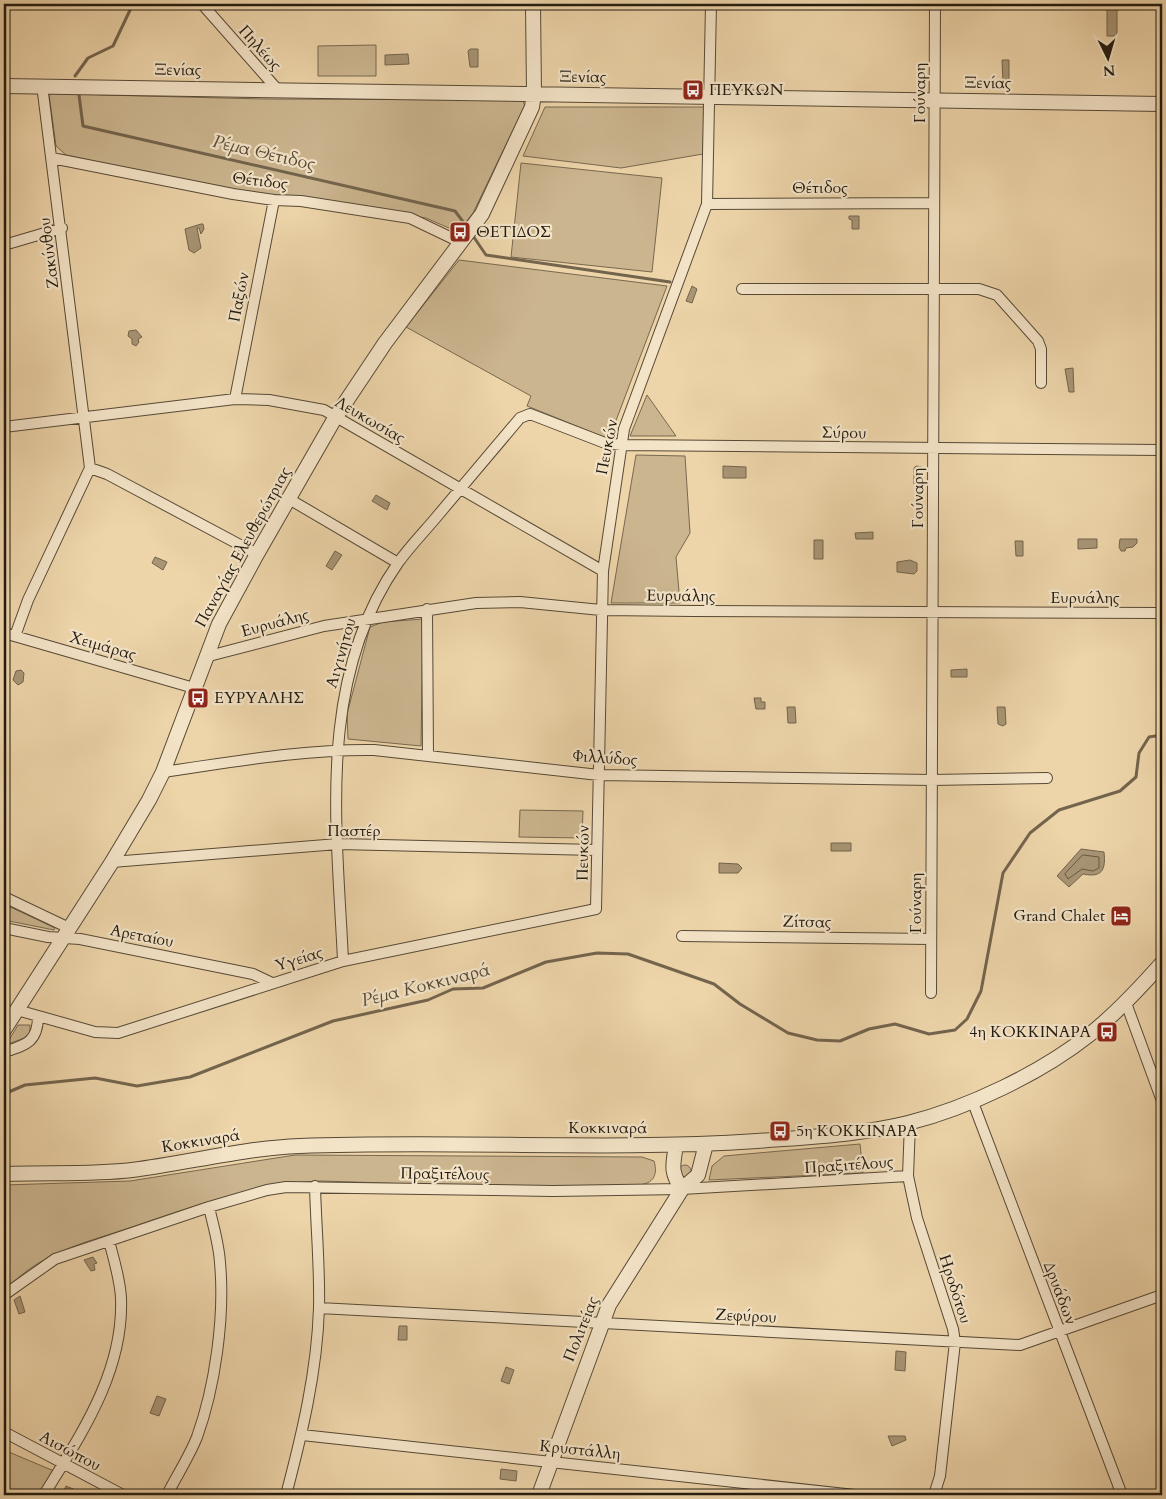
<svg xmlns="http://www.w3.org/2000/svg" width="1166" height="1499" font-family="Cardo,serif">
	<style>
		.green { fill: #cbb58f; stroke: #776850 }
		.water { fill: #a89575; stroke: #73644d }
		.lines { fill: none; stroke-linecap: round; stroke-linejoin: round }
		.shore { stroke: #665842; stroke-width: 1 }
		.stream { stroke: #73644d; stroke-width: 3 }
		.minor-casing { stroke: #564936; stroke-width: 12 }
		.tertiary-casing { stroke: #564936; stroke-width: 16 }
		.minor { stroke: #f3e3c7; stroke-width: 10 }
		.tertiary { stroke: #f3e3c7; stroke-width: 14 }
		.labels { text-anchor: middle; dominant-baseline: central; stroke-width: 4.5; stroke-linejoin: round; paint-order: stroke }
		.street-label { font-size: 16px; fill: #231b10; stroke: #f3e3c7 }
		.poi-label { font-size: 16px; fill: #231b10; stroke: #f3e3c7; text-anchor: start }
		.water-label { font-size: 18px; font-style: italic; fill: #584c38; stroke: #f3e3c7 }
	</style>
	<rect width="100%" height="100%" fill="#edd4a9"/>
	<filter id="stains"><feTurbulence type="fractalNoise" baseFrequency=".004" numOctaves="4"/><feColorMatrix values="0 0 0 0 .2 0 0 0 0 .09 0 0 0 0 .02 0 0 0 .5 -.17"/></filter>
	<radialGradient id="worn" r=".72"><stop offset=".6" stop-color="#630" stop-opacity="0"/><stop offset="1" stop-color="#630" stop-opacity=".3"/></radialGradient>
	<!-- green -->
	<path class="green" d="M376 45V76H318V46Z
		M51 92 103 95 263 99 522 100 525 105 473 213 458 232 426 218 280 195 266 196 187 182 66 155 56 146 49 94Z
		M545 107H704L703 154 621 168 523 156Z
		M521 163 662 178 652 272 511 257Z
		M459 260 667 286 609 439 527 406 531 396 406 327Z
		M647 395 676 436H630Z
		M636 455 685 456 690 533 676 557 680 603H611Z
		M423 619 421 746 348 739 347 714 370 627 383 622Z
		M520 810 583 811 582 838 519 837Z
		M4 904 55 928 54 930 4 920Z
		M18 1025H30V1032L24 1038 6 1045Z
		M860 1144 863 1173 709 1180 712 1166 724 1156Z
		M295 1155 642 1157 654 1161C657 1171 656 1181 644 1184 623 1190 596 1186 575 1187 490 1189 405 1183 320 1181 254 1184 194 1206 132 1227 100 1238 66 1246 37 1264 25 1271 15 1281 4 1290V1185L130 1181Z
		M679 1171a6 6 0 1 1 12 0a6 6 0 1 1-12 0Z
		M4 1450 54 1471 40 1495H4Z"/>
	<!-- water -->
	<path class="water" d="M1107 6H1117V36H1107Z
		M470 49H478V67H470L468 51Z
		M408 54 409 64 385 65V55Z
		M1002 60H1009V83H1003Z
		M849 216H859V229H852V220L849 219Z
		M201 224H203L204 229 201 234 199 228H197L201 248 194 253 189 250 185 229Z
		M692 286 697 289 692 303 686 301Z
		M136 330 142 337 138 339 139 342 136 346 132 344V339L128 336 129 331Z
		M1073 368 1074 392H1069L1065 369Z
		M723 466 746 467V478H723Z
		M916 466 922 467V484H914V468Z
		M376 495 390 503 387 510 372 501Z
		M873 532V539H856L855 533Z
		M1078 539H1097V548L1078 549Z
		M1120 539H1137V543L1133 547 1126 548 1125 551H1121L1119 547Z
		M814 540H823V559H814Z
		M1015 541H1023V556H1016Z
		M335 551 342 555 332 570 326 566Z
		M155 557 167 562 163 570 152 563Z
		M910 560 917 563V571L914 574 897 572V562Z
		M967 669V677H951V670Z
		M21 670 24 673 23 682 18 685 13 680 16 671Z
		M754 698H761V702H765V709H756Z
		M787 707H795L796 723H788Z
		M997 707H1005L1006 724 1003 726 998 724Z
		M831 843H851V851H831Z
		M1081 849 1104 852C1106 870 1102 878 1083 874L1069 887 1057 876Z
		M719 863 738 864 742 868 738 873H719Z
		M93 1257 97 1263 94 1264 95 1270 91 1271 84 1260Z
		M20 1296 25 1312 19 1314 14 1300Z
		M399 1326H407V1340H398Z
		M896 1351 906 1352 905 1371 895 1370Z
		M506 1367 514 1370 509 1384 501 1381Z
		M157 1396 166 1399 159 1416 150 1413Z
		M888 1436H905L906 1440 892 1446Z
		M501 1469 517 1471 516 1481 500 1479Z
		M66 1486 83 1493 82 1495 63 1493Z"/>
	<g class="lines">
		<!-- shore -->
		<path class="shore" d="M1083 855 1099 857V868L1093 871 1082 869 1068 879 1065 874Z"/>
		<!-- stream -->
		<path class="stream" d="M75 76 88 58 113 46 131 8 128 4
			M79 95 83 126 455 211 464 223
			M473 236 486 255 670 282
			M4 1094 25 1085 95 1078 137 1086 190 1077 333 1021 428 1000 453 989 483 988 546 962 597 953 628 954 714 984 740 1004 788 1033 817 1040 840 1041 869 1029 895 1024 929 1034 955 1030 967 1019 981 991 1003 873 1030 833 1059 810 1120 791 1136 777 1139 753 1149 737 1162 735"/>
		<!-- minor casing -->
		<g class="minor-casing">
			<path id="minor" d="M202 4 277 89
				M1162 4V99
				M52 158 233 194 274 200 301 201 410 218 460 242
				M707 204 934 203
				M4 245 62 228
				M742 289H979L997 295 1038 341 1041 349V383
				M235 399 274 200
				M4 427 235 399 269 400 324 410 603 571
				M90 468 107 474 257 554
				M289 499 398 563
				M427 609 428 756
				M4 633 194 688
				M15 636 28 600 90 468 42 85
				M205 657 324 626 476 603 520 602 601 610 694 611 1162 613
				M163 772C233 762 303 749 374 750L599 775 932 780 1047 778
				M112 862 338 844 597 850
				M4 897 69 928
				M4 928 48 937 80 939 253 974 272 983
				M682 936 931 939
				M343 961C337 827 316 680 398 563 410 546 426 530 439 514 466 482 493 450 520 418L530 414 605 443 621 445 1162 450
				M931 993 935 4
				M1126 1003 1162 1101
				M17 1010 95 1032 118 1033 343 961 596 909 603 571 624 429 707 204 711 4
				M4 1052C26 1045 38 1042 38 1016
				M972 1100 1122 1495
				M910 1123 908 1176 917 1218 953 1329 955 1342 940 1476 934 1495
				M4 1295 55 1259 209 1207 267 1190 286 1187 553 1191 682 1189 908 1176
				M319 1308 1020 1345 1162 1295
				M4 1432 123 1495
				M302 1435 855 1495
				M44 1495C81 1434 124 1372 121 1298 120 1279 114 1260 109 1241
				M167 1495C176 1477 189 1457 197 1437 215 1387 225 1317 220 1263 219 1244 213 1225 209 1207
				M286 1495C302 1434 317 1372 319 1308 320 1268 316 1227 315 1186"/>
		</g>
		<!-- tertiary casing -->
		<g class="tertiary-casing">
			<path id="tertiary" d="M4 86 1162 104
				M4 1030 112 862 149 800 163 772 219 624 257 554 335 418 385 343 482 214 532 107 534 94 533 4
				M676 1145C673 1165 670 1172 682 1189L698 1175 706 1144
				M4 1174C46 1172 90 1175 132 1170 188 1163 244 1148 300 1146 453 1140 605 1151 757 1141 808 1137 859 1135 908 1123 968 1108 1041 1073 1089 1035 1116 1014 1139 989 1162 963
				M539 1495 609 1305 682 1189"/>
		</g>
		<!-- minor -->
		<use href="#minor" class="minor"/>
		<!-- tertiary -->
		<use href="#tertiary" class="tertiary"/>
	</g>
	<!-- icons -->
	<defs>
		<g id="bus-square" transform="scale(1.125)"><rect x="-9" y="-9" width="18" height="18" rx="4" fill="#8f2418" stroke="#f3e3c7"/><path d="M-5-6H5V4H4V6H2V4H-2V6H-4V4H-5ZM-3.5-4V0h7V-4ZM-3.5 1.2v1.5H-2V1.2ZM2 1.2v1.5H3.5V1.2Z" fill="#fff"/></g>
		<g id="hotel-square" transform="scale(1.125)"><rect x="-9" y="-9" width="18" height="18" rx="4" fill="#8f2418" stroke="#f3e3c7"/><path d="M-6-4.5h1.5V1H6V5H4.5V3h-9V5H-6ZM-4 0a1.8 1.8 0 1 1 3.6 0ZM.5 0V-2.5h3Q6-2.5 6 0Z" fill="#fff"/></g>
	</defs>
	<g fill-rule="evenodd">
		<use href="#bus-square" x="693" y="90"/>
		<use href="#bus-square" x="460" y="232"/>
		<use href="#bus-square" x="198" y="698"/>
		<use href="#hotel-square" x="1121" y="916"/>
		<use href="#bus-square" x="1107" y="1032"/>
		<use href="#bus-square" x="780" y="1131"/>
	</g>
	<g class="labels">
		<!-- street labels -->
		<g class="street-label">
			<text transform="translate(260 48) rotate(48)">Πηλέως</text>
			<text transform="translate(178 70) rotate(1)">Ξενίας</text>
			<text transform="translate(583 77) rotate(1)">Ξενίας</text>
			<text transform="translate(988 83) rotate(1)">Ξενίας</text>
			<text transform="translate(920 93) rotate(-90)">Γούναρη</text>
			<text transform="translate(260 181) rotate(7)">Θέτιδος</text>
			<text x="820" y="188">Θέτιδος</text>
			<text transform="translate(49 253) rotate(-97)">Ζακύνθου</text>
			<text transform="translate(239 297) rotate(-79)">Παξών</text>
			<text transform="translate(370 420) rotate(30)">Λευκωσίας</text>
			<text transform="translate(844 433) rotate(1)">Σύρου</text>
			<text transform="translate(607 447) rotate(-79)">Πευκών</text>
			<text transform="translate(918 498) rotate(-90)">Γούναρη</text>
			<text transform="translate(243 547) rotate(-61)">Παναγίας Ελευθερώτριας</text>
			<text transform="translate(681 596) rotate(1)">Ευρυάλης</text>
			<text x="1085" y="598">Ευρυάλης</text>
			<text transform="translate(275 623) rotate(-15)">Ευρυάλης</text>
			<text transform="translate(103 646) rotate(16)">Χειμάρας</text>
			<text transform="translate(341 653) rotate(-74)">Αιγινήτου</text>
			<text transform="translate(605 758) rotate(4)">Φιλλύδος</text>
			<text x="354" y="831">Παστέρ</text>
			<text transform="translate(583 853) rotate(-89)">Πευκών</text>
			<text transform="translate(916 903) rotate(-90)">Γούναρη</text>
			<text transform="translate(807 922) rotate(1)">Ζίτσας</text>
			<text transform="translate(142 936) rotate(11)">Αρεταίου</text>
			<text transform="translate(299 959) rotate(-17)">Υγείας</text>
			<text x="608" y="1128">Κοκκιναρά</text>
			<text transform="translate(201 1141) rotate(-9)">Κοκκιναρά</text>
			<text transform="translate(849 1165) rotate(-4)">Πραξιτέλους</text>
			<text transform="translate(445 1174) rotate(1)">Πραξιτέλους</text>
			<text transform="translate(955 1289) rotate(72)">Ηροδότου</text>
			<text transform="translate(1060 1293) rotate(69)">Δρυάδων</text>
			<text transform="translate(746 1316) rotate(3)">Ζεφύρου</text>
			<text transform="translate(581 1329) rotate(-68)">Πολιτείας</text>
			<text transform="translate(580 1450) rotate(6)">Κρυστάλλη</text>
			<text transform="translate(70 1451) rotate(28)">Αισώπου</text>
		</g>
		<!-- poi labels -->
		<g class="poi-label">
			<text x="709" y="90">ΠΕΥΚΩΝ</text>
			<text x="476" y="232">ΘΕΤΙΔΟΣ</text>
			<text x="214" y="698">ΕΥΡΥΑΛΗΣ</text>
			<text x="1105" y="916" text-anchor="end">Grand Chalet</text>
			<text x="1091" y="1032" text-anchor="end">4η ΚΟΚΚΙΝΑΡΑ</text>
			<text x="796" y="1131">5η ΚΟΚΚΙΝΑΡΑ</text>
		</g>
		<!-- water labels -->
		<g class="water-label">
			<text transform="translate(264 153) rotate(13)">Ρέμα Θέτιδος</text>
			<text transform="translate(426 985) rotate(-14)">Ρέμα Κοκκιναρά</text>
		</g>
	</g>
	<!-- margin -->
	<rect width="1166" height="1499" fill="none" stroke="#edd4a9" stroke-width="20"/>
	<rect x="5" y="5" width="1156" height="1489" fill="none" stroke="#231b10" stroke-width="2.5"/>
	<rect x="10" y="10" width="1146" height="1479" fill="none" stroke="#231b10"/>
	<!-- north arrow -->
	<g transform="translate(1108 58) rotate(175)" stroke="#f3e3c7" stroke-width="4" paint-order="stroke">
	<path d="M0-4L9 19L0 12L-9 19Z" fill="#231b10"/>
	<text y="-8" font-size="14" font-weight="bold" text-anchor="middle" fill="#231b10">N</text>
	</g>
	<rect width="100%" height="100%" filter="url(#stains)"/>
	<rect width="100%" height="100%" fill="url(#worn)"/>
</svg>
